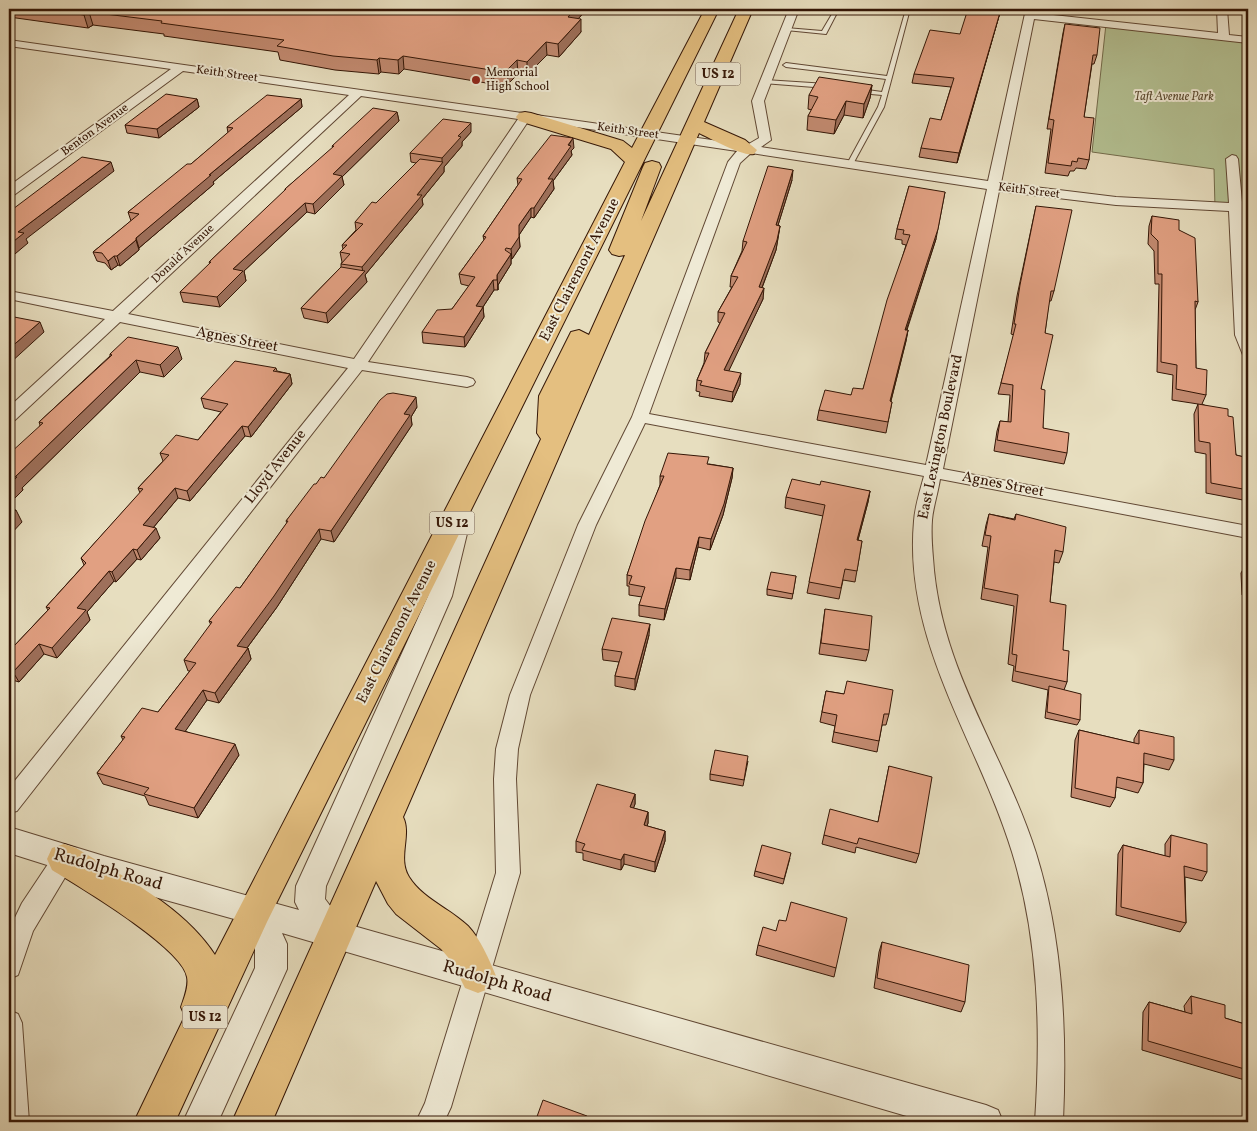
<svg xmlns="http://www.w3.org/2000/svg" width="1257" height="1131" font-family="Vollkorn,serif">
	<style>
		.green { fill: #b4c193; stroke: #746c4c }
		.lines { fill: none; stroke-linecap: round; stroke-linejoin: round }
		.service-casing { stroke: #614834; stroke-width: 2 }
		.minor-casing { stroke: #614834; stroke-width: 2 }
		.tertiary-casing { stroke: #614834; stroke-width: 2 }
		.primary-casing { stroke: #341606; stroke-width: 2 }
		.service { fill: #efead5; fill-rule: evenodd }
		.minor { fill: #efead5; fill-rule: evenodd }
		.tertiary { fill: #efead5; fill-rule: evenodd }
		.primary { fill: #e4bf80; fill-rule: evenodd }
		.wall { fill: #c28a70; stroke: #341606 }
		.shaded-wall { fill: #9e705b; stroke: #341606 }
		.building { fill: #e1a082; stroke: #341606 }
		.poi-dot { fill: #8f2418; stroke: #efead5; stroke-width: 2 }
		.labels { text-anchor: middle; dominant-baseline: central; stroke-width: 4; stroke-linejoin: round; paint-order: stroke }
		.far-poi-label { font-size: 12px; fill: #341606; stroke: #efead5; text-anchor: start }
		.far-street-label { font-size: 12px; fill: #341606; stroke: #efead5 }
		.far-park-label { font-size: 12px; font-style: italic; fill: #5a4930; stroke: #efead5 }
		.shield { fill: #efead5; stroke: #6c5644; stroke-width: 1 }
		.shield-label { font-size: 14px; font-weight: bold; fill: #341606 }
		.street-label { font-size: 15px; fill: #341606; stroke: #efead5 }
		.near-street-label { font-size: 18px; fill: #341606; stroke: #efead5 }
	</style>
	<rect width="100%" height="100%" fill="#e7debf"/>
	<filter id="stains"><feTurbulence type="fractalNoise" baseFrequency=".004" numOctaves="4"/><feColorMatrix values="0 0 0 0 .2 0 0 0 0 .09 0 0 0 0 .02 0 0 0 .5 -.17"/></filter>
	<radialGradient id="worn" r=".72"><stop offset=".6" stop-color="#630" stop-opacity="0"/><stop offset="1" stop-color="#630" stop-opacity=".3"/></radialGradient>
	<!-- green -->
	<path class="green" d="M1106 24 1248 40V206L1215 207 1214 169 1092 152Z"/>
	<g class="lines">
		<!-- service casing -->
		<g class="service-casing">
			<path id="service" d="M835 9H839L826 34 786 30 784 29 786 28 822 31Z
				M906 9H910L884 107 853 164 848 165 847 164 878 107 882 95 860 93 857 91 860 89 882 92 886 79 786 67 783 65 786 63 887 76Z
				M765 80 827 84 830 86 827 88 763 83V81Z"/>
		</g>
		<!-- minor casing -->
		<g class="minor-casing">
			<path id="minor" d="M789 9H799L764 101 771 140 761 147 988 181 1026 9H1036L1035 13 1218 33 1217 9H1227L1229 35 1248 37V43L1034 19 1001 183 1116 197 1229 203 1226 159 1232 155 1236 156 1238 159 1242 202H1248V210H1242L1248 284V357L1243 355 1235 335 1229 211 1116 205 999 191 943 469 1248 526V538L940 479C938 493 933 507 932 520 931 533 932 546 933 558 940 670 1003 750 1036 853 1063 940 1067 1031 1063 1122H1035C1041 1032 1039 939 1012 852 978 741 903 642 914 521 915 506 920 491 924 476L645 423 596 525 530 695 518 749 516 779 520 873 451 1107 444 1122H416L425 1103 496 873 494 779 496 749 510 695 578 525 632 417 728 162 737 151 529 120 368 362 467 377 473 379 475 382 473 385 467 387 362 370 17 811 9 813V788L348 368 120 322 15 420 9 421V407L105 319 9 299V291L113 311 349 95 183 71 14 195 9 196V186L171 69 9 46V40L747 145 759 138 752 101ZM361 96 518 119 354 359 128 314ZM751 153 987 189 926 465 649 414 740 163Z
				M64 849 72 852 76 859 33 931 18 975 9 979V930L22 903 56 852Z
				M9 1010 18 1014 22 1023 29 1122H9Z"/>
		</g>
		<!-- tertiary casing -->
		<g class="tertiary-casing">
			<path id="tertiary" d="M460 509 468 512 471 517 452 596 326 886 325 899 343 923 986 1105 998 1110 1003 1122H927L282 933 287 944V969L218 1122H183L255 968V945L245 922 104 883 9 853V827L104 856 299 910 295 902 296 886 428 596 449 517 452 512Z"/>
		</g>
		<!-- primary casing -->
		<g class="primary-casing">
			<path id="primary" d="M705 9H719L267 922 175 1122H134L185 1016 181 1007C184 998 189 987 187 977 183 948 78 886 52 870L47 859 52 848 64 844 76 848C125 878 183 906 215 955L625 162 611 149 519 121 516 117 519 113 525 112 531 113 623 141 632 148Z
				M739 9H753L704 122 745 140 757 150 754 154C743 157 712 139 699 133L403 817C412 835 397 858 409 877 423 899 449 908 468 926 481 940 489 959 496 976L491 988 478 993 465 988 452 962 441 949 396 914 388 904 376 881 272 1122H232L541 439 537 433 539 396 571 332 579 330 589 335 625 255 619 256 612 254 609 250 643 167 645 163 652 161 659 163 661 167 641 221Z"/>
		</g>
		<!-- service -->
		<use href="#service" class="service"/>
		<!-- minor -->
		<use href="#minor" class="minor"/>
		<!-- tertiary -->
		<use href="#tertiary" class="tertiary"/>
		<!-- primary -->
		<use href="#primary" class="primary"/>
	</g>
	<!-- wall -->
	<path class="wall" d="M9 9H587L578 19 581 32 559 57 547 55 527 75 518 74 508 84 494 82 492 84 404 69 399 74 381 72 379 74 335 70 280 60 278 52 164 36V34L93 25 88 28 9 17Z
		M1001 9 957 163 919 157 921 148 941 120 951 87 912 83 914 74 960 34Z
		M1065 24 1097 55 1094 64H1092L1084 117 1089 160 1086 169 1076 168 1074 171H1070L1068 176 1045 173 1051 129H1047L1063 33Z
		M872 85 870 98 863 118 844 115 834 134 807 130 808 116 812 110 808 109 809 95Z
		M197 99 199 107 159 138 127 133 125 125Z
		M301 99 302 107 213 182 214 184 139 248V250L120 266 118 265 111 270 105 263 97 261 93 252 131 221 128 212 191 164 228 133 227 127Z
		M397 112 399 121 342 177 344 185 315 214 307 212 244 271 246 281 220 307 183 302 180 292 210 264 209 262 285 191V189L333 148 332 146Z
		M471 132 462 142V146L444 167V172L422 199 423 205 365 275 367 282 328 323 304 318 301 308 341 267V264L342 262 340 252 343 249 342 245 356 230 355 222 376 203 416 163 411 162 410 153Z
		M574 148 571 151 572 155 553 181 554 189 534 218 531 217 519 235 520 247 512 259H511V264L498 285V290H494L483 307 484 317 465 347 423 343 422 332 452 309 469 286 461 284 459 274 484 240 483 236 518 185 517 178Z
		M792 180 778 225 780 226 776 250 762 288 763 299 728 371 740 384 732 402 699 396 700 392 696 391 697 380 704 363 705 353 720 323 718 322V312L732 287H730L731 276 742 251 743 241Z
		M909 186 936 239 907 330H908L906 341 891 401 892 402 886 433 817 420 819 410 863 389 906 245 902 244V240L895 239 897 229Z
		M1036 206 1054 291 1051 301H1049L1045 333 1041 389 1043 428 1067 453 1064 464 994 451 997 431 1000 421 1008 422 1010 395 998 394 1014 335 1011 334 1017 296Z
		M1152 216 1179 230 1198 302 1195 310 1196 368 1206 395 1202 404 1228 416 1236 455 1248 458V501L1206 493V454L1195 452 1194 414 1198 404 1172 400 1173 375 1157 372 1159 284H1155L1154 251 1148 244 1149 226Z
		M110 354 182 359 164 377 140 372 22 488 23 490 9 504 40 425 39 422 110 356Z
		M276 368 277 371 290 374 292 384 251 437 245 436 190 501 178 498 153 528 160 538 141 560 137 559 116 582 114 581 87 612 90 620 57 658 44 654 19 682 9 679V648L15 645 48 610 46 607 84 565 81 558 140 493 138 488 163 461 160 453 198 440 221 412 204 408 201 398Z
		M417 407 411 417 412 425 334 542 321 539 277 607 247 648H248L251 659 219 703 207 700 185 731 239 755 198 818 149 805 145 796 103 784 97 773 123 740 121 736 158 712 190 671H188L184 660 211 625 209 621 240 588 287 523 286 521 316 484Z
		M709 464 733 468 732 478 723 515 710 550 698 547 690 580 676 578 664 620 639 616V605L642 597 629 595V586H627V575L660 485V476Z
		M820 485 870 491 868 502 858 540 862 541 855 582 843 580 839 599 807 593 823 516 785 508 786 497Z
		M989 514 1014 519 1016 514 1063 552 1059 563 1054 562 1050 602 1063 650 1067 682 1064 690 1080 720 1077 725 1045 718 1048 690 1012 681 1014 666 1008 664 1014 606 981 599 988 547 982 546 986 525Z
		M1247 562 1248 563V596L1242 595 1241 573Z
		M796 576 792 599 767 595V589Z
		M825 609 869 650 866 661 819 654Z
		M649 635 635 690 615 686V676L619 662 603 660 602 649Z
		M826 691 844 694 889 714 886 725H882L877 752 832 742 835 726 820 722Z
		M1079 730 1134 743V739L1139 730 1174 760 1169 770 1144 764 1143 783 1138 793 1116 787 1115 798 1110 807 1071 797 1075 740Z
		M748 761 743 786 710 780V774Z
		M889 766 919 854 916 863 856 847 855 853 822 844 824 835 878 822Z
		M635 794V804L633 808 648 812V823L647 826 665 831V841L655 872 624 864 621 870 583 860V853L576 852V841Z
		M1171 835 1207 872 1202 881 1185 877 1186 923 1180 932 1116 915 1118 854 1123 845 1165 856V844Z
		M790 858 783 884 754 876 755 871Z
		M776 931 836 968 834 977 756 955 758 945Z
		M882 942 965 1002 961 1012 874 988 879 952Z
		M1191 996 1225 1018 1248 1025V1081L1142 1050 1143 1012 1149 1002 1185 1012 1184 1006Z"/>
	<!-- shaded-wall -->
	<path class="shaded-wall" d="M575 9H587L568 30V17Z
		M1001 9 957 163 959 153Z
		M89 12 93 25 88 28 84 15Z
		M581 19V32L559 57 558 44Z
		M546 42 547 55 527 75V62Z
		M403 56 404 69 399 74 398 60Z
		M379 58 381 72 379 74 377 60Z
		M517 60 518 74 508 84 507 70Z
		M493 68 494 82 492 84 491 70Z
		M872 85 870 98 863 118 864 104Z
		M197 99 199 107 159 138 157 129Z
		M301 99 302 107 213 182 214 184 139 248 136 238 209 175Z
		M846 101 844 115 834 134 836 120Z
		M397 112 399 121 342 177 344 185 315 214 313 204 333 174Z
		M471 123V132L462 142V146L444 167V172L422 199 423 205 365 275 367 282 328 323 326 313 363 273 362 267 417 195 442 163V158L458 136Z
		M573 138 574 148 571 151 572 155 553 181 554 189 534 218V208L548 179Z
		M111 162 114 171 26 239 28 243 9 259V245L18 232Z
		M793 170 792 180 775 235 776 225Z
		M945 192 936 239 903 340 905 330Z
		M305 203 307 212 244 271 246 281 220 307 217 297 233 269Z
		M531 208V217L519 235 520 247 512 259 511 249 519 225Z
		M780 226 776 250 758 298 759 287Z
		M136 240 139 250 120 266 117 256Z
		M511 254V264L498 285V290L497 275Z
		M114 256 118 265 111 270 108 261Z
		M493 280 494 290 477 316 476 306Z
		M764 288 763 299 724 381V370Z
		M483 307 484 317 465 347 464 337Z
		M40 322 44 332 9 364V349Z
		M908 330 906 341 888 412 890 401Z
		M178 347 182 359 164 377 160 365Z
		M136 360 140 372 22 488 23 490 9 504V485L15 477Z
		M741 373 740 384 732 402 733 392Z
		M290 374 292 384 251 437 248 427Z
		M416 397 417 407 411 417 412 425 334 542 331 531 404 414Z
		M242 426 245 436 190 501 187 491Z
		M733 468 732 478 723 515 710 550 711 539Z
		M175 488 178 498 147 535 143 525Z
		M870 491 868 502 855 551 857 540Z
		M16 510 22 522 9 536V517Z
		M156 528 160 538 141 560 137 550Z
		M319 529 321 539 277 607 241 656 237 646Z
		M699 537 698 547 690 580V570Z
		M133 549 137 559 116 582 112 572Z
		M676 568V578L664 620 665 609Z
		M109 571 114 581 87 612 90 620 57 658 52 648 77 608Z
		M650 624 649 635 635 690V679Z
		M39 644 44 654 19 682 13 672Z
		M248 648 251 659 219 703 215 693Z
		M203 690 207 700 180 739 175 729Z
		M235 744 239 755 198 818 194 808Z
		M635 794V804L630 818V807Z
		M648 812V823L644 836V825Z
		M665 831V841L655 872V862Z
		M624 854V864L621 870V860Z"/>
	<!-- building -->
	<path class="building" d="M39 9H575L568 17 581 19 558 44 546 42 527 62 517 60 507 70 493 68 491 70 403 56 398 60 379 58 377 60 333 56 277 46 284 40 161 23 162 21 89 12 84 15Z
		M968 9H1001L959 153 921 148 930 118 941 120 954 78 914 74 930 30 960 34Z
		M1065 24 1100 28 1097 55H1093L1084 117 1094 118 1089 160 1078 158 1077 162 1072 161 1071 166 1048 163 1054 120 1049 119Z
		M819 77 872 85 864 104 846 101 836 120 808 116 818 97 809 95Z
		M166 94 197 99 157 129 125 125Z
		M267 95 301 99 209 175H211L136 238V240L117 256H114L108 261 102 253 93 252 139 214 128 212 187 164H191L233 128 227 127Z
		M373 108 397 112 333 174 342 176 313 204 305 203 233 269 243 271 217 297 180 292 211 262H209L229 243 286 189H285L334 146H332Z
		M443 119 471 123 458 136 461 137 442 158 410 153Z
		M551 135 573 138 568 145 571 146 548 179H553L534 208H531L519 225V237L511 249 506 248 505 250 511 254 497 275V280H493L476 306 483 307 464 337 422 332 437 310 452 309 475 277 459 274 486 237 483 236 522 179 517 178Z
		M82 157 111 162 18 232 24 233 9 245V212Z
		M420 159 443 162 417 195H422L362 267 341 264 350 254 340 252 347 245H342L363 224 355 222 372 202 376 203Z
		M768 166 793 170 776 225 780 226 777 240 759 287 764 288 724 370 741 373 733 392 700 385 702 381 697 380 709 353H705L725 313 718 312 738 277 731 276 747 242 743 241Z
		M909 186 945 192 938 229 905 330H908L890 401 892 402 888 422 819 410 825 390 851 395 853 388 863 389 887 300 910 235 903 234 904 230 897 229Z
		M1036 206 1072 210 1054 291H1051L1045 333 1053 335 1041 389 1045 390 1043 428 1069 433 1067 453 997 440 1000 421 1011 422 1013 385 1001 383 1016 324H1014L1020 285Z
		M1152 216 1179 220V230L1195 238 1198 302 1195 301 1196 368 1207 370 1206 395 1176 389 1177 365 1161 362 1162 274H1158V241L1151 234Z
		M341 267 365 271 326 313 301 308Z
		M9 316 40 322 9 349Z
		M128 337 178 347 160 365 136 360 15 477H17L9 485V454L43 423 39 422 112 355 110 354Z
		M235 361 276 368 273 371 290 374 248 427 242 426 187 491 175 488 143 525 156 528 137 550 133 549 112 572 109 571 77 608 86 610 52 648 39 644 13 672 9 671V648L12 644 15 645 50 608 46 607 86 563 81 558 143 489 138 488 169 455 160 453 176 435 198 440 228 404 201 398Z
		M393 393 416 397 404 414 410 415 331 531 319 529 274 596 237 646 248 648 215 693 203 690 175 729 235 744 194 808 144 794 149 788 97 773 125 737 121 736 142 708 158 712 196 663 184 660 212 622 209 621 236 587 240 588 288 521H286L314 484H316L321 477 324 478 380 400 387 394Z
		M1198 404 1228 409V416L1233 417 1236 455 1248 458V490L1211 483 1210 443 1199 441Z
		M668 453 709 457 707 464 733 468 724 504 711 539 699 537 690 570 676 568 665 609 639 605 645 587 629 584 632 576 627 575 645 521 664 476H660Z
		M792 479 820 485 821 481 870 491 857 540 862 541 857 571 845 569 841 588 809 582 825 505 786 497Z
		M9 508 16 510 9 517Z
		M989 514 1015 520 1016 514 1066 527 1063 552 1055 550 1050 602 1066 605 1063 650 1069 651 1067 682 1015 671 1017 655 1012 654 1018 595 984 588 991 536 985 535Z
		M1247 562 1248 563V584Z
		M771 572 796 576 793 594 767 589Z
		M825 609 872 616 869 650 821 643Z
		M612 618 650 624 635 679 615 676 622 652 602 649Z
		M847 681 893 690 889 714H884L879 741 834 732 837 715 822 712 826 691 844 694Z
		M1049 686 1081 694 1080 720 1047 712Z
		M1079 730 1139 744V730L1174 737V760L1144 753 1143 783 1117 777 1115 798 1075 788Z
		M715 750 748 756 744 780 710 774Z
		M889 766 932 777 919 854 859 838 857 844 824 835 830 809 878 822Z
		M597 784 635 794 630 807 648 812 644 825 665 831 655 862 624 854 621 860 582 850 585 844 576 841Z
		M1171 835 1207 844V872L1184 866 1186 923 1121 907 1123 845 1170 857Z
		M762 845 791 853 784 879 755 871Z
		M791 902 847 918 836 968 758 945 763 927 776 931 779 920 786 921Z
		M882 942 969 965 965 1002 877 978Z
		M1191 996 1225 1005V1018L1248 1025V1070L1148 1041 1149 1002 1192 1014Z
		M543 1100 587 1116 584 1122H535Z"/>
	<!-- markers -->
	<circle class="poi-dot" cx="476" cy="80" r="5"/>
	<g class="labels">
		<!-- far-poi labels -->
		<g class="far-poi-label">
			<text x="486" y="73">Memorial<tspan x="486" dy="14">High School</tspan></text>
		</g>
		<!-- far-street labels -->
		<g class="far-street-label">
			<text transform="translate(227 74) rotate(8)">Keith Street</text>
			<text transform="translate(95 130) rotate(-36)">Benton Avenue</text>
			<text transform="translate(628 131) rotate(8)">Keith Street</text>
			<text transform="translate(1029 191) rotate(7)">Keith Street</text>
			<text transform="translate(183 254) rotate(-43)">Donald Avenue</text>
		</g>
		<!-- far-park labels -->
		<g class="far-park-label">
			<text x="1174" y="97">Taft Avenue Park</text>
		</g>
		<!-- shield labels -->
		<g class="shield">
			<rect x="695.5" y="62.5" width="45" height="23" rx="4"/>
			<rect x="429.5" y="511.5" width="45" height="23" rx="4"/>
			<rect x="182.5" y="1005.5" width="45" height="23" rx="4"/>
		</g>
		<g class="shield-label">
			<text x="718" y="74">US 12</text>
			<text x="452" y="523">US 12</text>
			<text x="205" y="1017">US 12</text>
		</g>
		<!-- street labels -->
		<g class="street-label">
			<text transform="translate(580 270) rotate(-63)">East Clairemont Avenue</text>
			<text transform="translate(237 340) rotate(11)">Agnes Street</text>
			<text transform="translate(941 437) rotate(-78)">East Lexington Boulevard</text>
			<text transform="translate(276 467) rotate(-52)">Lloyd Avenue</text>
			<text transform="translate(1003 485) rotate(11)">Agnes Street</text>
			<text transform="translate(397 632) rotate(-63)">East Clairemont Avenue</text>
		</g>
		<!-- near-street labels -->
		<g class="near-street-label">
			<text transform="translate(108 870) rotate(16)">Rudolph Road</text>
			<text transform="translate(497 982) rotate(16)">Rudolph Road</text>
		</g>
	</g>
	<!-- margin -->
	<rect width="1257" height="1131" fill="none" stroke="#e7debf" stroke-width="30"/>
	<rect x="10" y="10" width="1237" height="1111" fill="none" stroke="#341606" stroke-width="2.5"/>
	<rect x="15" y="15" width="1227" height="1101" fill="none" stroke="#341606"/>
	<rect width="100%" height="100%" filter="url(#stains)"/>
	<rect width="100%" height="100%" fill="url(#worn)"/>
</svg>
